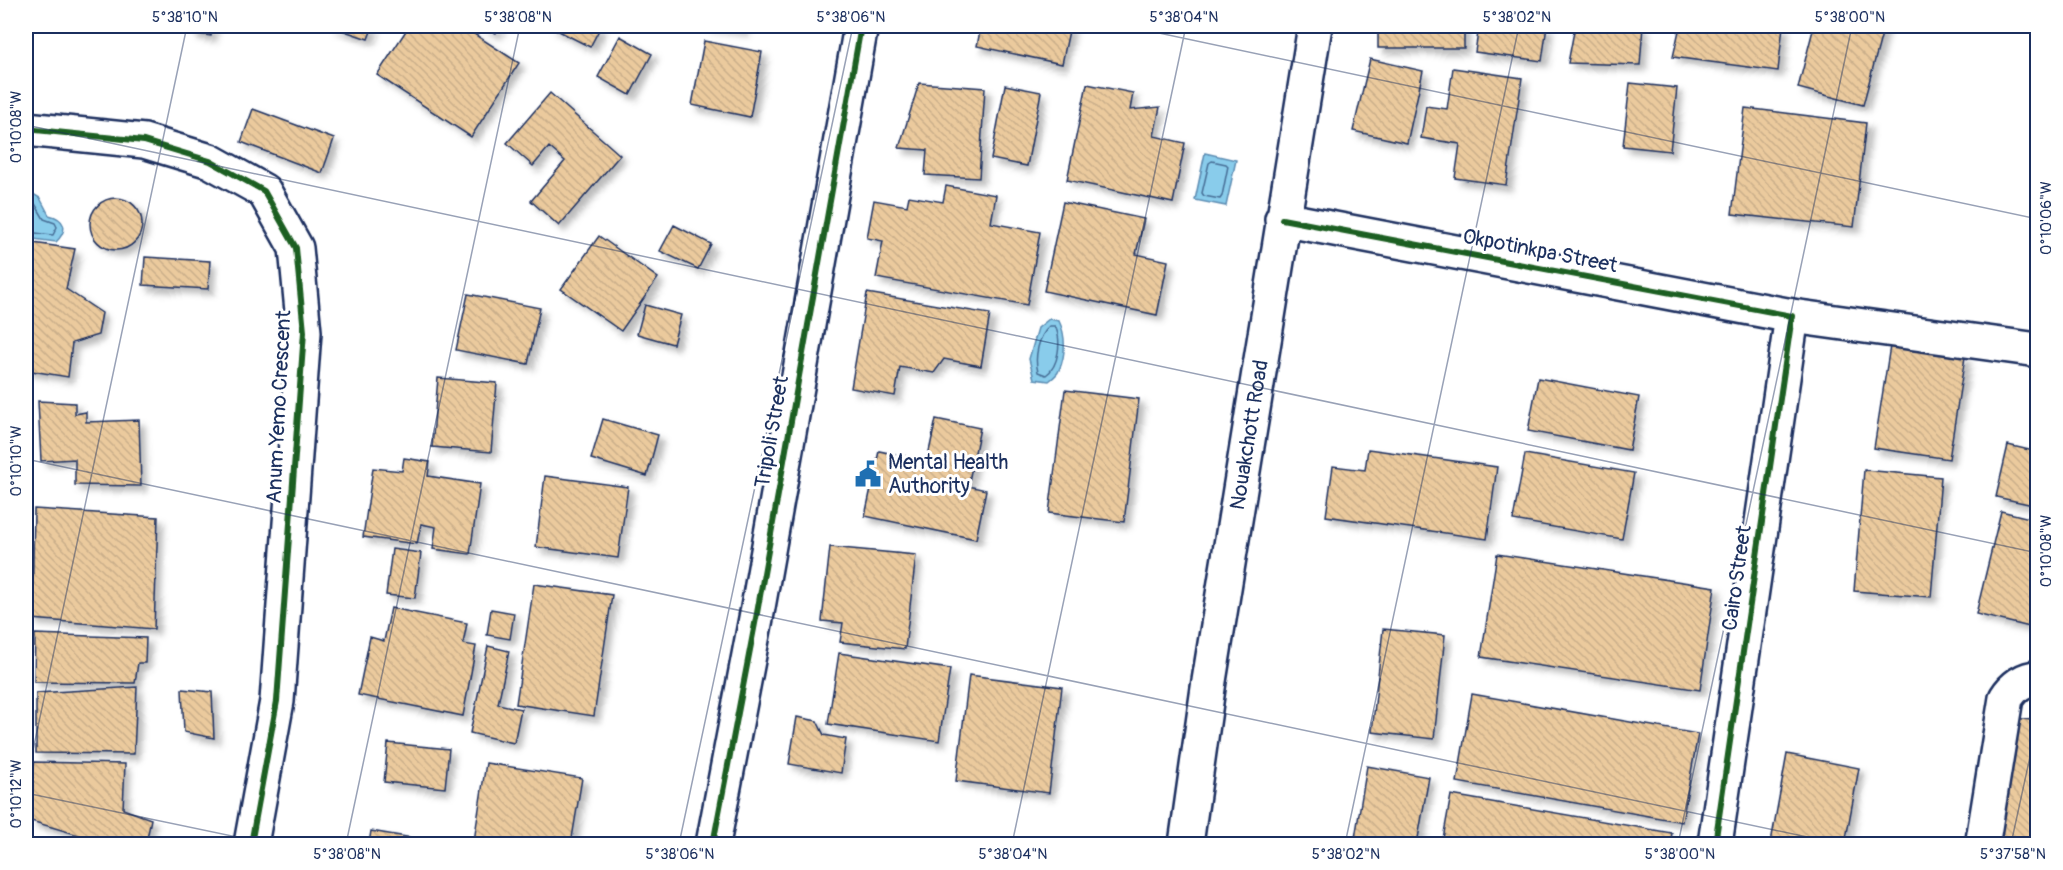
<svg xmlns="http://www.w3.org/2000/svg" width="2063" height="870" font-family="Pangolin,sans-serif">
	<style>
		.water { fill: #89cceb; stroke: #5d8db3; stroke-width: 1.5 }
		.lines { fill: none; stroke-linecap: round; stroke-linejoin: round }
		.shore { stroke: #476e96; stroke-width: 1.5 }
		.building { fill: url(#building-back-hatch); stroke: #1b2f5e; stroke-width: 1.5; filter: url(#shadow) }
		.minor-casing { stroke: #1b2f5e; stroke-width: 38 }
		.minor { stroke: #fff; stroke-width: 33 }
		.cycleway-casing { stroke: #fff; stroke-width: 10 }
		.cycleway { stroke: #1b5e20; stroke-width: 6 }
		.ticks { fill: none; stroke: #1b2f5e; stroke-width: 1.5; stroke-opacity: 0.45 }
		.labels { text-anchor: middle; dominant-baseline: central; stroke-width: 6; stroke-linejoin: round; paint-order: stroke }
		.street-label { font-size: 21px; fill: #1b2f5e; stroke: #fff }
		.poi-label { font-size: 21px; fill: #1b2f5e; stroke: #fff; text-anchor: start }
		.neatline { fill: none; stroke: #1b2f5e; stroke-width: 2 }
		.ticks-label { font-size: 15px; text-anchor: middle; fill: #1b2f5e }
	</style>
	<defs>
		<pattern id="building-back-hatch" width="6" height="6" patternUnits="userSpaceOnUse" patternTransform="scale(1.5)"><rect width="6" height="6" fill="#ebca9d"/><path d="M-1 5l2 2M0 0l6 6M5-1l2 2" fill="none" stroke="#c9ae8a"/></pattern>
		<filter id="shadow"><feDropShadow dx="5.5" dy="5.5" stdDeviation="3" flood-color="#0004"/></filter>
	</defs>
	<rect width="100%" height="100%" fill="#fff"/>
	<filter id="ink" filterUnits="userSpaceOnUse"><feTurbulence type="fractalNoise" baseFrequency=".0167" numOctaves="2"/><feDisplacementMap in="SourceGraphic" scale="12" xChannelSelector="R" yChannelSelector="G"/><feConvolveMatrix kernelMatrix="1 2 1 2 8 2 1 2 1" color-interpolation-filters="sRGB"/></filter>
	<g filter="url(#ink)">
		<!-- water -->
		<path class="water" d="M1205 153 1236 160 1226 206 1195 200Z
			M33 194 40 198 49 215C65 219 69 229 56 242L26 238V198Z
			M1049 319 1059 321C1066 335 1066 355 1059 370 1058 374 1053 378 1049 381L1034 379 1029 359 1038 328Z"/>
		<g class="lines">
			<!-- shore -->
			<path class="shore" d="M1212 161 1226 164 1228 166 1222 196 1220 199 1204 196 1202 193 1209 163Z
				M26 203 34 202 44 219 55 223 57 227 53 235 26 232
				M1050 326H1055C1062 340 1059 366 1046 375L1038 372C1034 358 1038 336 1050 326Z"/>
		</g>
		<!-- building -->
		<path class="building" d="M192 26H212L211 36 192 33Z
			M330 26H373L368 39Z
			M409 26H462L519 63 471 137 377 75Z
			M480 26H499L496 33Z
			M549 26H601L590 47Z
			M704 26H744V30Z
			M981 26H1070L1062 64 977 46Z
			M1378 26H1464V48H1378Z
			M1479 26H1547L1542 61 1475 52Z
			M1575 26H1643L1640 65 1568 63Z
			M1680 26H1783L1778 71 1673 57Z
			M1814 26H1884L1863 105 1798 88Z
			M620 36 652 54 630 95 598 77Z
			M704 41 762 52 750 117 692 105Z
			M1370 59 1423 71 1407 143 1353 131Z
			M1453 68 1522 78 1506 185 1455 178 1460 144 1421 138 1426 106 1447 109Z
			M919 83 985 88 979 178 925 175 927 150 899 148Z
			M1630 83 1677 88 1670 151 1623 146Z
			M1087 84 1133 93 1130 110 1160 107 1154 136 1185 143 1173 203 1067 180Z
			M1005 85 1041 92 1027 166 991 159Z
			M550 93 620 155 559 226 531 201 565 161 549 147 533 166 507 143Z
			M1745 108 1866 123 1854 227 1732 214Z
			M253 109 334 139 322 173 241 142Z
			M946 186 996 195 991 223 1040 232 1027 305 876 278 883 241 867 238 874 200 907 206 909 196 943 202Z
			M90 224a26 26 0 1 1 52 0a26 26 0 1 1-52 0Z
			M1063 202 1144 219 1136 254 1168 261 1157 315 1044 291Z
			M674 225 711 244 698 269 660 251Z
			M599 236 658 278 621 331 561 289Z
			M26 242 75 249 66 289 102 313 98 335 72 343 68 377 26 370Z
			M145 257 210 261 208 289 143 285Z
			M867 293 990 314 981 366 944 359 934 373 900 367 895 396 851 388Z
			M468 294 540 308 528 364 456 350Z
			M645 305 681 315 673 344 637 334Z
			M1890 346 1965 357 1949 459 1874 448Z
			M438 378 497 383 491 452 432 447Z
			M1538 378 1639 397 1629 450 1528 431Z
			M1065 390 1139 399 1124 522 1049 513Z
			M38 401 75 403V414L86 412V422L139 420 141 486 75 485V459L41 461Z
			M603 419 658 435 647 476 591 459Z
			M936 419 980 428 968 486 986 490 976 539 865 516 879 451 927 461Z
			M2008 445 2038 452V506L1996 497Z
			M1368 449 1497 467 1487 539 1326 516 1333 466 1365 470Z
			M1525 454 1634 473 1622 539 1513 520Z
			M404 458 430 462 428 476 480 484 470 554 433 549 436 527 421 524 417 544 363 537 373 468 402 471Z
			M1864 470 1941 477 1931 597 1854 591Z
			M545 476 628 487 618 558 536 547Z
			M34 509 158 517 154 629 32 619Z
			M2001 511 2038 520V629L1976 614Z
			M830 547 916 555 905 649 840 642 843 623 822 621Z
			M392 549 421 553 415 598 386 595Z
			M1497 554 1715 587 1700 690 1481 657Z
			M534 584 612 595 594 716 516 704Z
			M391 608 467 623 463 644 476 646 463 716 358 695 370 637 384 641Z
			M491 609 514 613 510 639 487 635Z
			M1383 629 1445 635 1434 739 1372 732Z
			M35 634 146 638 145 663H138L135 683 34 682Z
			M488 646 509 651 498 704 521 709 514 743 470 733Z
			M839 653 950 669 939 741 828 724Z
			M969 675 1062 687 1049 793 956 781Z
			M137 687 134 754 36 753V693Z
			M182 689 212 692 214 738 184 732Z
			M1472 694 1698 734 1682 822 1457 782Z
			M797 717 817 721 824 735 846 739 841 773 789 764Z
			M2016 718 2038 721V844H1997Z
			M388 743 449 749 445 788 384 782Z
			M1787 754 1859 768 1845 844H1786L1771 842Z
			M34 762 125 764 123 809 151 819 146 844H109L31 821Z
			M486 763 582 778 571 844H494L474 841Z
			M1367 766 1429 777 1417 844H1354Z
			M1451 795 1672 833 1670 844H1442Z
			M371 831 442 843 441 844H369Z"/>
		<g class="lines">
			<!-- minor casing -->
			<g class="minor-casing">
				<g id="minor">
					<path d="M26 129 144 141 210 161 264 191 296 248 304 332 277 701 251 844"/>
					<path d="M1282 219 1792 316 2038 350"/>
					<path d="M1983 840 2006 698C2013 687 2024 678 2038 678"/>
					<path d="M713 844 757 613 861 26"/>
					<path id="s1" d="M1186 844 1209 681 1315 26"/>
					<path d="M1715 844 1792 316"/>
				</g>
			</g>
			<!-- minor -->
			<use href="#minor" class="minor"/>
			<!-- cycleway casing -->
			<g class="cycleway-casing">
				<path id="cycleway" d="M26 129 144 141 210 161 264 191 296 248 304 332 277 701 251 844
					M1282 219 1792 316 1715 844
					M713 844 757 613 861 26"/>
			</g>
			<!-- cycleway -->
			<use href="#cycleway" class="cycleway"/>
		</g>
	</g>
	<!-- ticks -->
	<path class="ticks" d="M1126 26 2038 219M26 125 2038 553M26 459 1840 844M26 783 187 26M26 793 270 844M346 844 520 26M679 844 853 26M1012 844 1186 26M1345 844 1519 26M1678 844 1852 26M2011 844 2038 720"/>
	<!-- icons -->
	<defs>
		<g id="civic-bare" transform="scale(2.07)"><path d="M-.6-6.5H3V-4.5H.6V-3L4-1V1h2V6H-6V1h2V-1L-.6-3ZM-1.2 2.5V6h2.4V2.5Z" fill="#1f6fb2" stroke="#fff" stroke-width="2.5" paint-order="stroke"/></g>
	</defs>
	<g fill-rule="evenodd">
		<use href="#civic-bare" x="868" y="474"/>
	</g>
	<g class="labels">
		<!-- street labels -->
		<g class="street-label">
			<text transform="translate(1540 251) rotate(11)">Okpotinkpa Street</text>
			<text transform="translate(279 407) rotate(-87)">Anum Yemo Crescent</text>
			<text transform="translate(772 432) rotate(-80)">Tripoli Street</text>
			<text stroke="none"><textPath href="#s1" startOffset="414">Nouakchott Road</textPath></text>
			<text transform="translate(1737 578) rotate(-82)">Cairo Street</text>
		</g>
		<!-- poi labels -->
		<g class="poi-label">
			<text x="888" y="462">Mental Health<tspan x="888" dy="24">Authority</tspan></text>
		</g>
	</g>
	<!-- margin -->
	<rect width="2063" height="870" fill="none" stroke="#fff" stroke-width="66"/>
	<rect x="33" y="33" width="1997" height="804" class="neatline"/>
	<g class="ticks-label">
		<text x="185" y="22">5°38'10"N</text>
		<text x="518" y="22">5°38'08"N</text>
		<text x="851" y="22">5°38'06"N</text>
		<text x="1184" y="22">5°38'04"N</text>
		<text x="1517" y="22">5°38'02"N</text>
		<text x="1850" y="22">5°38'00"N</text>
		<text transform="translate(16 127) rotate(-90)" y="5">0°10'08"W</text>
		<text transform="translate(2046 218) rotate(-90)" y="5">0°10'06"W</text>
		<text transform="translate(16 461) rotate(-90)" y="5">0°10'10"W</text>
		<text transform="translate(2046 551) rotate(-90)" y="5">0°10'08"W</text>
		<text transform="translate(16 794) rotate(-90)" y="5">0°10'12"W</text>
		<text x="347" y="859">5°38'08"N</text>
		<text x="680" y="859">5°38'06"N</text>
		<text x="1013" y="859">5°38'04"N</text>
		<text x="1346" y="859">5°38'02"N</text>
		<text x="1680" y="859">5°38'00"N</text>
		<text x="2013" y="859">5°37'58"N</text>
	</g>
</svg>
